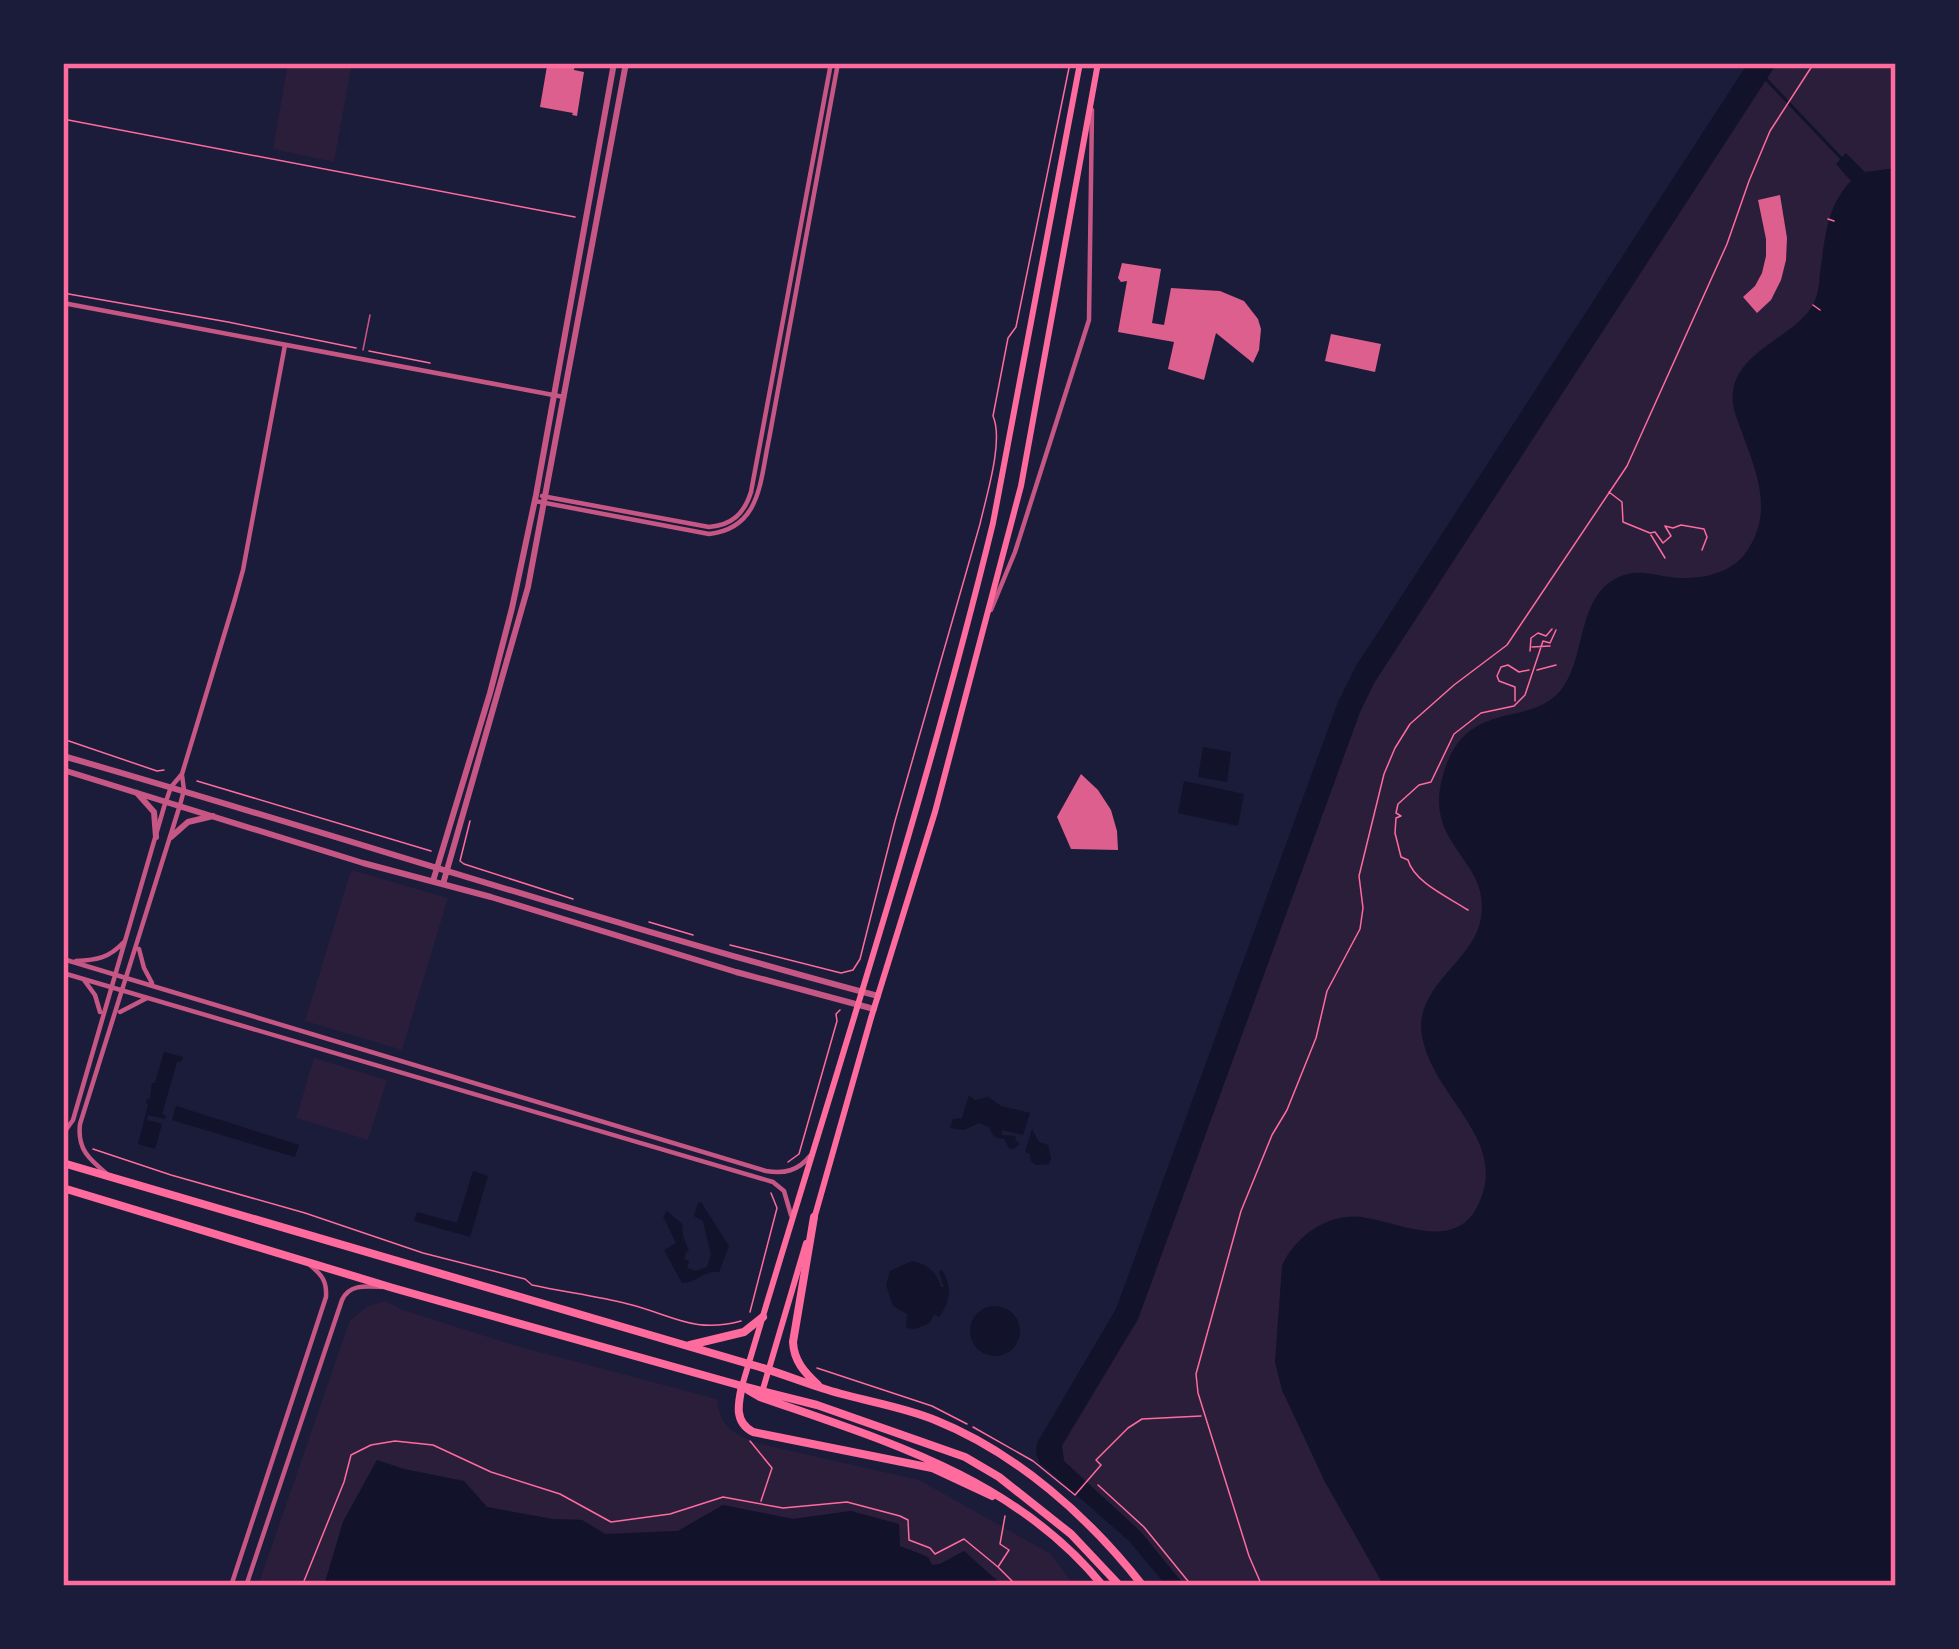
<svg xmlns="http://www.w3.org/2000/svg" width="1959" height="1649" font-family="'PT Sans',sans-serif">
	<style>
		.green { fill: #2a1e3b }
		.water { fill: #12122b }
		.lines { fill: none; stroke-linecap: round; stroke-linejoin: round }
		.stream { stroke: #12122b; stroke-width: 3 }
		.building { fill: #dd5f8e }
		.path { stroke: #ff6b9d; stroke-width: 1.5 }
		.service { stroke: #c65784; stroke-width: 1.5 }
		.minor { stroke: #c65784; stroke-width: 4.5 }
		.tertiary { stroke: #c65784; stroke-width: 6 }
		.secondary { stroke: #ff6b9d; stroke-width: 6 }
		.primary { stroke: #ff6b9d; stroke-width: 8 }
		.trunk { stroke: #ff6b9d; stroke-width: 8 }
		.neatline { fill: none; stroke: #ff6b9d; stroke-width: 4.5 }
	</style>
	<rect width="100%" height="100%" fill="#1b1b3a"/>
	<!-- green -->
	<path class="green" d="M288 63H352L334 162 273 149Z
		M1777 63H1896V1586H1185L1140 1531 1065 1463 1061 1448 1138 1319 1360 712 1374 683Z
		M351 870 448 898 402 1050 305 1021Z
		M314 1058 387 1080 368 1140 296 1118Z
		M386 1301 400 1309 513 1345 717 1399C720 1426 732 1433 756 1443L919 1480 1051 1554 1074 1586H1003L964 1551 940 1564 932 1565 928 1557 900 1546 877 1519 851 1511 793 1519 723 1505 678 1531 605 1534 582 1520 552 1519 487 1507 464 1481 404 1469 377 1460 343 1522 324 1586H258L350 1320 368 1306Z"/>
	<!-- water -->
	<path class="water" d="M1748 63H1777L1374 683 1360 712 1138 1319 1062 1445 1064 1461 1140 1531 1185 1586H1167L1129 1541 1040 1463 1036 1453 1037 1443 1116 1309 1338 702 1356 666Z
		M1846 153 1865 172 1896 168V1586H1384L1325 1482 1282 1390 1275 1362 1282 1266C1295 1236 1328 1213 1362 1217 1398 1222 1454 1252 1477 1207 1512 1140 1433 1099 1422 1036 1413 986 1474 962 1481 918 1491 858 1422 847 1443 775 1466 695 1528 730 1561 690 1588 656 1575 592 1624 575 1642 569 1660 577 1678 578 1701 579 1729 574 1744 555 1776 513 1756 471 1740 427 1736 416 1731 404 1733 392 1737 352 1791 338 1811 308 1818 298 1819 285 1820 273 1825 239 1826 207 1851 181L1836 164Z
		M1203 747 1231 752 1227 782 1198 777Z
		M1184 781 1244 794 1238 826 1178 813Z
		M164 1052 183 1057 181 1062H177L162 1114 166 1116 165 1119 148 1115 147 1120 162 1124 155 1149 138 1144 148 1105 146 1103 147 1099H150L152 1083H155Z
		M969 1095 975 1100 988 1097 1001 1106 1030 1113 1023 1135 1002 1130V1135L1016 1136 1015 1140 1020 1144 1013 1149 1009 1148 1004 1139 994 1137 989 1127 979 1123 964 1130 950 1128 953 1119 962 1118Z
		M176 1106 299 1145 295 1157 172 1120Z
		M1032 1129 1039 1142 1048 1145 1051 1158 1049 1164 1036 1165 1031 1161 1030 1154 1025 1152Z
		M473 1171 488 1176 470 1237 414 1221 417 1212 457 1223Z
		M701 1202 729 1246 719 1272C704 1270 696 1283 682 1283L664 1250 676 1243 663 1216 667 1211 682 1224 683 1236 689 1251 686 1252 684 1259 689 1261 687 1268 696 1271 707 1267 711 1254 703 1221 694 1216 698 1203Z
		M912 1261C927 1264 936 1271 941 1287H944L939 1272 942 1270C953 1287 950 1302 939 1317L934 1314 930 1323 915 1329 906 1328 907 1314 893 1306 886 1285 890 1271Z
		M970 1331a25 25 0 1 1 50 0a25 25 0 1 1-50 0Z
		M377 1460 404 1469 464 1481 487 1507 552 1519 582 1520 605 1534 678 1531 723 1505 793 1519 851 1511 899 1524 900 1546 928 1557 932 1565 940 1564 964 1551 1003 1586H324L343 1522Z"/>
	<g class="lines">
		<!-- stream -->
		<path class="stream" d="M1764 77 1841 158"/>
	</g>
	<!-- building -->
	<path class="building" d="M557 63H575L574 70 584 72 577 116 572 115 573 113 540 107 547 66 556 68Z
		M1780 195 1787 238 1786 260 1781 280 1771 300 1757 313 1743 297 1755 286 1762 273 1766 256V239L1758 200Z
		M1122 263 1161 269 1152 323 1164 325 1171 288 1220 291 1244 301 1258 319 1261 329 1259 350 1253 363 1216 333 1204 380 1168 369 1174 342 1118 332 1127 281 1121 282 1118 278Z
		M1331 334 1381 344 1375 372 1325 361Z
		M1081 774 1098 790 1111 810 1117 831 1118 850 1071 849 1057 817Z"/>
	<g class="lines">
		<!-- path -->
		<path class="path" d="M63 119 575 217
			M1828 219 1834 221
			M63 293 228 322 356 348
			M1813 305 1820 310
			M369 351 430 363
			M1609 492 1622 502 1623 522 1650 533 1655 532 1663 543 1671 536 1665 526 1673 528 1681 525 1704 529 1707 537 1702 550
			M1651 535 1665 558
			M1532 647 1550 646
			M1530 651 1531 638 1538 633 1546 636 1552 629
			M1537 670 1556 665
			M1515 701V687L1499 681 1497 676 1501 667 1508 665 1519 672 1529 670
			M63 739 157 771 164 770
			M197 781 431 851
			M470 821 460 861 464 864 573 899
			M1468 910C1448 897 1414 882 1408 860L1401 857 1395 833 1396 818 1401 816 1396 813 1398 804 1419 785 1431 782 1454 734 1481 713 1514 706 1525 695 1543 641 1550 643 1556 630
			M649 922 693 935
			M730 945 841 973 853 970 860 959 895 821 980 524C986 497 1004 441 993 416L1008 338 1016 327 1070 63
			M93 1149 171 1175 305 1213 423 1253 525 1279 532 1285C564 1292 597 1296 628 1304 673 1315 693 1334 741 1321
			M788 1162 799 1154 837 1021 836 1014 840 1010
			M750 1312 777 1208 771 1193
			M817 1368 932 1406 967 1424
			M973 1427 1033 1461 1075 1495 1101 1465 1096 1460 1128 1428 1142 1419 1201 1416
			M750 1441 772 1468 761 1501
			M1098 1485 1144 1527 1192 1586
			M1005 1516 1000 1544 1009 1550 998 1567 1017 1586
			M302 1586 344 1482 351 1455 371 1445 395 1441 433 1445 491 1472 560 1494 611 1522 670 1514 723 1497 783 1508 847 1502 900 1516 908 1520 909 1540 930 1548 935 1554 964 1539 998 1567
			M1262 1586 1249 1556 1198 1393 1196 1374 1241 1211 1272 1135 1287 1110 1316 1038 1327 991 1360 929 1363 908 1359 876 1384 774 1395 748 1410 724 1454 685 1507 645 1627 466 1727 244 1749 181 1770 131 1814 63"/>
		<!-- service -->
		<path class="service" d="M363 350 370 315"/>
		<!-- minor -->
		<path class="minor" d="M63 303 564 397
			M542 496 709 527C732 525 744 514 751 492L831 63
			M535 501 709 534C761 528 760 481 769 439L838 63
			M991 610 1015 552 1089 320 1092 110
			M139 949 144 968 152 983
			M63 959 766 1171C784 1174 798 1171 810 1156
			M76 961C97 960 109 958 124 942
			M63 973 773 1182 784 1191 791 1215
			M84 980 95 995 100 1012
			M120 1012 147 998
			M63 1134 73 1120 164 807 171 787 182 774 235 599 243 570 285 345
			M107 1174C89 1159 77 1149 80 1124L180 805 184 790 182 775
			M231 1586 326 1297C327 1281 322 1275 310 1265
			M246 1586 342 1300C349 1284 366 1286 381 1287"/>
		<!-- tertiary -->
		<path class="tertiary" d="M63 756C335 834 604 923 878 996
			M63 770 363 863 491 897 736 972 874 1009
			M137 793 154 812 156 837
			M171 837 188 822 213 816
			M433 881 490 693 512 608 536 495 614 63
			M443 884 528 587 626 63"/>
		<!-- secondary -->
		<path class="secondary" d="M814 1219 871 1018 935 812 1021 486 1098 63
			M742 1386C827 1099 922 814 993 523L1080 63
			M763 1389 806 1243"/>
		<!-- primary -->
		<path class="primary" d="M63 1163 749 1364
			M63 1188 393 1288 742 1386
			M690 1345 744 1332 763 1317"/>
		<!-- trunk -->
		<path class="trunk" d="M814 1217 793 1342C794 1361 804 1372 818 1385
			M749 1364C776 1371 801 1382 828 1390 863 1401 901 1406 935 1420 1017 1453 1089 1517 1143 1586
			M742 1386 817 1405 965 1457 999 1477 1071 1534 1120 1586
			M742 1386C738 1404 734 1422 753 1432L932 1468 992 1496
			M748 1390 760 1397C886 1441 1015 1478 1103 1586"/>
	</g>
	<!-- border -->
	<rect width="1959" height="1649" fill="none" stroke="#1b1b3a" stroke-width="132"/>
	<rect x="66" y="66" width="1827" height="1517" class="neatline"/>
</svg>
